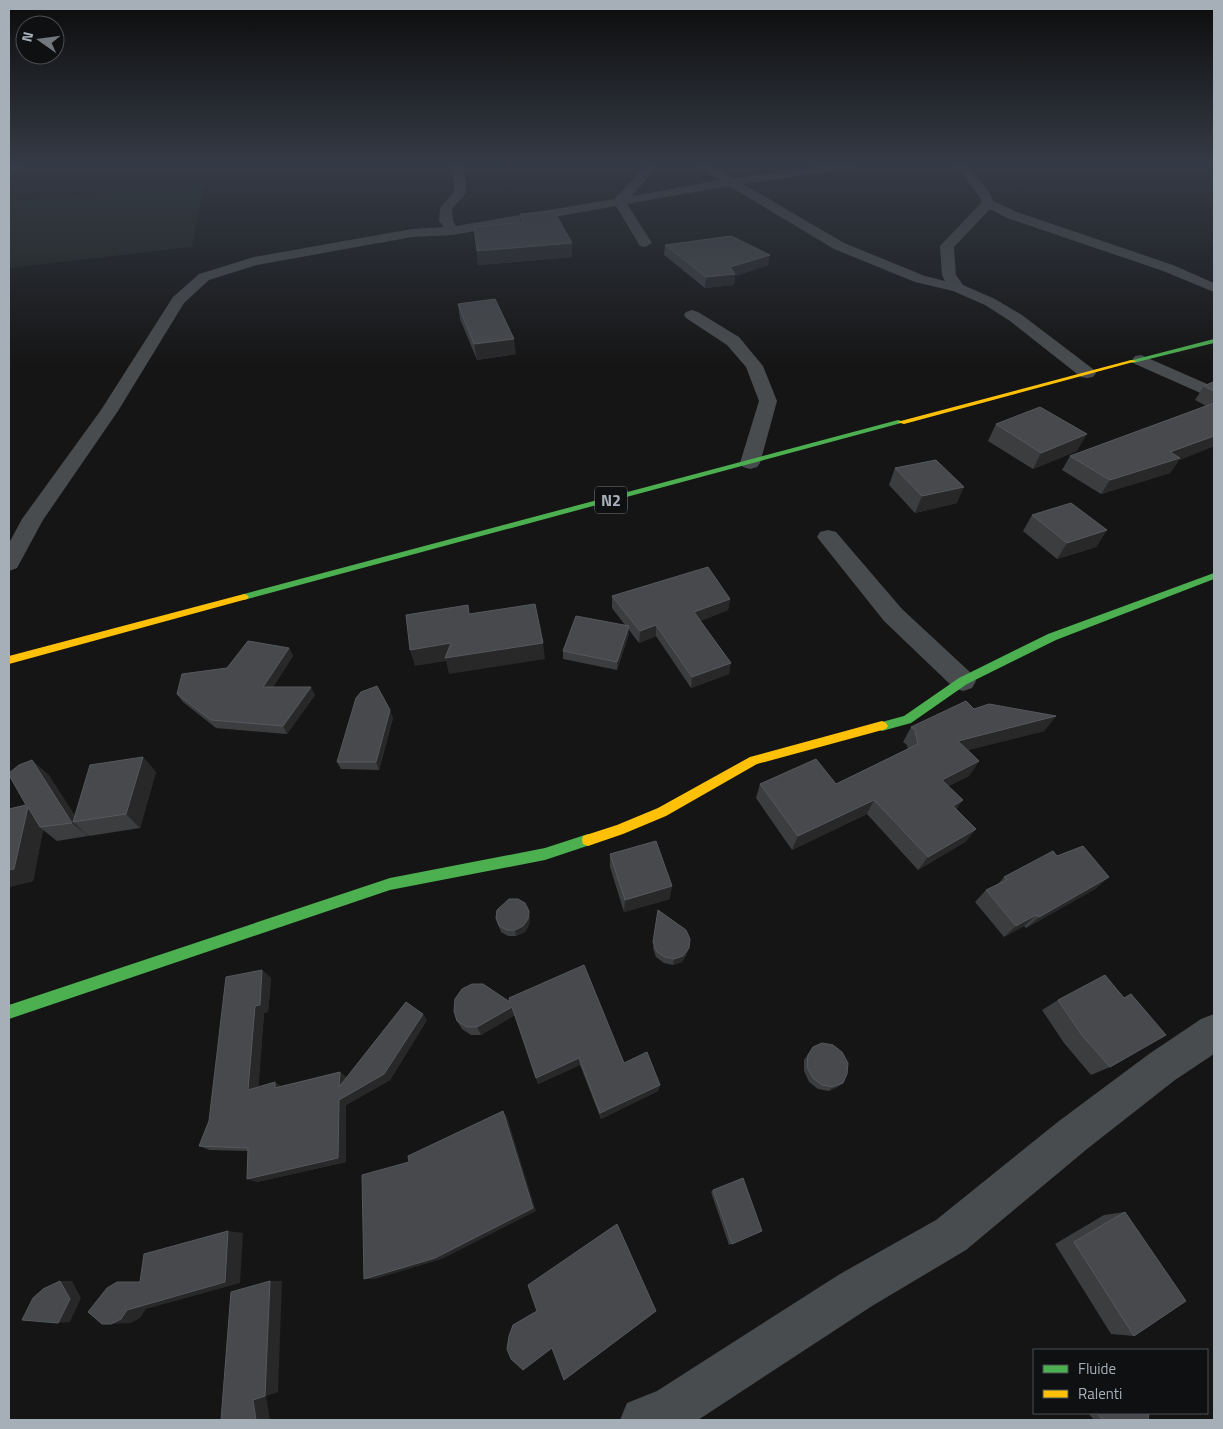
<svg xmlns="http://www.w3.org/2000/svg" width="1223" height="1429" font-family="'Titillium Web',sans-serif">
	<style>
		.green { fill: #1e241d }
		.lines { fill: none; stroke-linecap: round; stroke-linejoin: round }
		.street { fill: #494c4e; fill-rule: evenodd }
		.fast { fill: #4caf50; fill-rule: evenodd }
		.slow { fill: #ffc107; fill-rule: evenodd }
		.wall { fill: #3c3d3f }
		.shaded-wall { fill: #282829 }
		.building { fill: #47494c; stroke: #56595d }
		.labels { text-anchor: middle; dominant-baseline: central; stroke-width: 4; stroke-linejoin: round; paint-order: stroke }
		.shield { fill: #0f1011; stroke: #797f85; stroke-width: 1 }
		.shield-label { font-size: 16px; font-weight: bold; fill: #a6aeb7 }
	</style>
	<rect width="100%" height="100%" fill="#151515"/>
	<!-- green -->
	<path class="green" d="M204 184 192 247 9 268V202Z"/>
	<g class="lines">
		<!-- street -->
		<path class="street" d="M11 166H25L9 175V167Z
			M450 166H462L466 180V193L452 209 453 221 456 226 614 199 646 166H658L632 196 720 180 697 166H711L733 178 824 166H854L848 169 743 184 844 243 925 276 945 281 942 275 940 246 982 202 979 196 956 166H968L989 192 993 201 1017 212 1173 265 1214 283V292L1163 271 1007 218 990 209 954 247 956 275 963 285 995 299 1022 315 1093 369 1096 373 1093 377 1087 378 1081 377 1010 321 985 305 953 291 915 282 834 249 729 186 627 204 652 243 645 247 640 246 616 206 453 235 412 237 257 265 209 280 184 303 118 411 43 520 17 568 9 571V543L22 519 101 410 173 297 199 274 254 257 412 229 444 227 439 221 440 208 454 192V180Z
			M692 310 698 312 739 337 763 366 777 401 760 463 757 467 750 469 743 467 740 463 759 401 746 367 727 345 686 318 684 315 686 312Z
			M1141 355 1214 387V399L1135 364 1132 360 1135 356Z
			M828 530 836 532 902 609 972 674 976 681 972 688 963 691 954 688 884 621 817 537 820 532Z
			M1214 1014V1054L1175 1080 1087 1149 966 1250 872 1306 698 1420H620L627 1403 657 1391 840 1274 936 1220 1059 1121 1149 1054 1201 1019Z"/>
		<!-- fast -->
		<path class="fast" d="M1214 339V343L1133 363 1129 361Z
			M898 420 905 422 244 600 239 597 244 594Z
			M1214 573V579L1056 640 967 684 911 723 882 731 878 729 876 726 878 723 904 716 959 678 1048 634Z
			M588 834 593 836 594 840 593 844 545 860 390 890 9 1019V1005L390 878 545 848Z"/>
		<!-- slow -->
		<path class="slow" d="M1131 360 1137 361 904 424 897 422Z
			M244 594 247 595 249 597 247 599 9 664V656Z
			M882 721 886 723 888 726 886 729 757 764 666 816 623 834 588 846 583 844 582 840 583 836 617 825 658 808 750 757Z"/>
	</g>
	<!-- wall -->
	<path class="wall" d="M520 214 572 257 478 265 477 251 520 222Z
		M665 245 768 265 735 276 734 285 705 288 664 255Z
		M458 304 516 354 477 360 460 319Z
		M1214 383V446L1179 460 1170 473 1101 494 1062 470 1070 456 1206 406 1195 400 1204 386Z
		M996 424 1077 451 1033 469 988 441Z
		M895 468 957 503 915 513 889 485Z
		M1032 515 1107 530 1096 547 1057 559 1023 531Z
		M612 596 730 599 728 610 700 621 729 674 691 688 656 636 639 643 629 630V634L617 670 563 659V651L625 625 612 608Z
		M289 648 293 656 273 687 315 695 287 734 216 728 183 702 177 694 227 668Z
		M974 709 1056 716 1044 731 968 750 979 761 969 776 948 786 956 809 976 829 965 842 918 870 867 814 792 850 756 798 760 784H836L908 749 907 745 903 742 911 727Z
		M393 718 379 770 341 769 337 762Z
		M143 757 156 772 140 828 89 836 87 834 88 836 57 841 43 830 33 881 9 887V809L26 805 48 774 75 816Z
		M610 854 670 899 624 912 610 867Z
		M1057 856 1109 877 1095 889 1026 928 1024 926 1004 937 975 902 986 890 998 884 1004 877Z
		M658 910 687 954 682 962 673 965 664 963 656 957 653 948Z
		M530 917 529 925 525 932 516 936H508L501 932 496 918Z
		M262 970 271 978 268 1012 264 1013 258 1087 281 1086 340 1072 347 1078 427 1020 390 1080 346 1105V1162L257 1182 248 1151 210 1150 199 1146 209 1121Z
		M1124 998 1110 1067 1091 1075 1064 1043 1042 1010 1058 1000Z
		M510 1002 624 1063 660 1085 658 1091 601 1119 580 1065 538 1084 515 1015 481 1035H471L462 1029 457 1021Z
		M813 1047 843 1083 838 1087 829 1091 818 1089 809 1082 804 1071V1060Z
		M713 1190 762 1231 729 1245 711 1192Z
		M1125 1212 1134 1336 1111 1334 1055 1244 1104 1215Z
		M1088 1413H1149L1148 1420H1094Z"/>
	<!-- shaded-wall -->
	<path class="shaded-wall" d="M572 243V257L478 265 477 251Z
		M770 255 768 265 735 276 734 285 705 288 706 277 730 267Z
		M514 339 516 354 477 360 474 344Z
		M1087 434 1077 451 1033 469 1041 453Z
		M1214 436V446L1179 460 1170 473 1101 494 1110 480 1170 452Z
		M964 487 957 503 915 513 922 496Z
		M1107 530 1096 547 1057 559 1067 543Z
		M730 599 728 610 692 624 694 612Z
		M656 625V636L639 643 640 631Z
		M629 626V634L617 670V662Z
		M451 643H543L545 659 449 674 446 661 415 666 410 650Z
		M289 648 293 656 268 695 263 687Z
		M731 663 729 674 691 688 692 677Z
		M311 687 315 695 287 734 283 726Z
		M390 710 393 718 379 770 376 762Z
		M1056 716 1044 731 949 755 958 741Z
		M143 757 156 772 140 828 126 814Z
		M32 760 48 774 78 821 73 822 88 836 72 823Z
		M979 761 969 776 933 794 942 780Z
		M874 800 867 814 792 850 798 836Z
		M963 800 953 814V806Z
		M28 807 40 827 43 830 33 881 9 887V870Z
		M976 829 965 842 918 870 928 857Z
		M1109 877 1095 889 1026 928 1039 917Z
		M672 886 670 899 624 912 625 900Z
		M529 911 530 917 529 925 525 932 516 936 515 930Z
		M1036 915 1024 926 1004 937 1016 926Z
		M689 948 687 954 682 962 673 965 674 959Z
		M262 970 271 978 268 1012 264 1013 258 1095 248 1090 255 1006Z
		M512 1007 515 1015 481 1035 477 1027Z
		M423 1014 427 1020 390 1080 346 1105V1162L257 1182 247 1179Z
		M579 1058 580 1065 538 1084 536 1078Z
		M340 1072 347 1078 339 1087Z
		M275 1082 283 1087 275 1088Z
		M843 1083 838 1087 829 1091 833 1087Z
		M660 1085 658 1091 601 1119 600 1113Z
		M503 1111 507 1117 536 1211 442 1259 375 1279H364Z
		M228 1231 243 1233 240 1283 146 1309 140 1318 131 1323 111 1324 127 1310Z
		M60 1281H72L81 1298 70 1322 58 1323Z
		M270 1281H282L278 1392 266 1396 270 1420H256L253 1400Z"/>
	<!-- building -->
	<path class="building" d="M554 211 572 243 477 251 474 227 524 222 520 214Z
		M731 236 770 255 730 267 735 274 706 277 665 245Z
		M495 299 514 339 474 344 458 304Z
		M1213 382 1214 383V391L1204 386Z
		M1214 403V436L1170 452 1180 458 1110 480 1070 456Z
		M1040 407 1087 434 1041 453 996 424Z
		M936 460 964 487 922 496 895 468Z
		M1071 503 1107 530 1067 543 1032 515Z
		M708 567 730 599 694 612 731 663 692 677 656 625 640 631 612 596Z
		M535 604 543 643 445 658 451 643 410 650 406 615 468 605 469 614Z
		M576 616 629 626 617 662 563 651Z
		M248 641 289 648 263 687H311L283 726 211 720 177 694 182 674 227 668Z
		M377 686 390 710 376 762H337L356 698 361 692Z
		M966 701 974 709 989 704 1056 716 958 741 979 761 942 780 963 800 953 806 976 829 928 857 874 800 798 836 760 784 816 759 836 784 918 744 915 730 911 727Z
		M143 757 126 814 73 822 90 765Z
		M32 760 72 823 40 827 28 807 14 869 9 870V809L26 805 9 775V773L19 765Z
		M656 841 672 886 625 900 610 854Z
		M1083 846 1109 877 1039 917 1036 915 1016 926 986 890 1007 880 1004 877 1053 851 1057 856Z
		M509 899H518L525 903 529 911 528 919 523 926 515 930H507L499 926 496 918 497 910Z
		M658 910 686 930 690 939 689 948 683 956 674 959 665 957 657 952 653 942Z
		M584 965 624 1063 647 1052 660 1085 600 1113 579 1058 536 1078 512 1007 477 1027H467L457 1021 454 1011 455 999 462 989 472 984H483L510 1002 509 998Z
		M262 970 260 1005 255 1006 248 1090 275 1082V1088L340 1072 339 1087 406 1002 423 1014 384 1074 339 1100 338 1158 247 1179 248 1148 199 1146 209 1121 226 977Z
		M1105 975 1124 998 1131 994 1166 1035 1110 1067 1081 1034 1058 1000Z
		M822 1043 833 1045 842 1052 848 1063 847 1074 843 1083 833 1087 822 1085 813 1078 807 1067 808 1055 813 1047Z
		M503 1111 533 1208 435 1258 364 1279 362 1175 409 1162 408 1156Z
		M743 1178 762 1231 732 1244 713 1190Z
		M1125 1212 1186 1301 1134 1336 1074 1242Z
		M617 1224 656 1311 564 1380 552 1348 523 1370 511 1359 507 1349 509 1336 513 1325 537 1311 528 1285Z
		M228 1231 225 1282 127 1310 121 1319 111 1324H102L88 1312 107 1288 117 1282H140L144 1254Z
		M60 1281 70 1299 58 1323 22 1320 33 1298 43 1289Z
		M270 1281 265 1396 253 1400 256 1420H221L231 1292Z
		M1097 1413H1149L1148 1420H1103Z"/>
	<!-- sky -->
	<linearGradient id="sky" x2="0" y2="1"><stop stop-color="#0c0c0c"/><stop offset="0.45" stop-color="#353b46"/><stop offset="1" stop-color="#353b46" stop-opacity="0"/></linearGradient>
	<rect width="1223" height="366" fill="url(#sky)"/>
	<g class="labels">
		<!-- shield labels -->
		<rect class="shield" x="595" y="486.5" width="32" height="27" rx="4"/>
		<g class="shield-label">
			<text x="611" y="500">N2</text>
		</g>
	</g>
	<!-- border -->
	<rect width="1223" height="1429" fill="none" stroke="#a6aeb7" stroke-width="20"/>
	<!-- legend -->
	<rect x="1033" y="1349" width="175" height="65" fill="#0f1011" stroke="#4b4f53"/>
	<rect x="1043" y="1365" width="25" height="8" fill="#4caf50" stroke="#4b4f53"/>
	<text x="1078" y="1374" font-size="15" fill="#a6aeb7">Fluide</text>
	<rect x="1043" y="1390" width="25" height="8" fill="#ffc107" stroke="#4b4f53"/>
	<text x="1078" y="1399" font-size="15" fill="#a6aeb7">Ralenti</text>
	<!-- north arrow -->
	<g transform="translate(40 40) rotate(284)"><circle r="24" fill="#0f1011" stroke="#4b4f53"/>
	<path d="M0-4L9 19L0 12L-9 19Z" fill="#73787e"/>
	<text y="-8" font-size="14" font-weight="bold" text-anchor="middle" fill="#a6aeb7">N</text>
	</g>
</svg>
